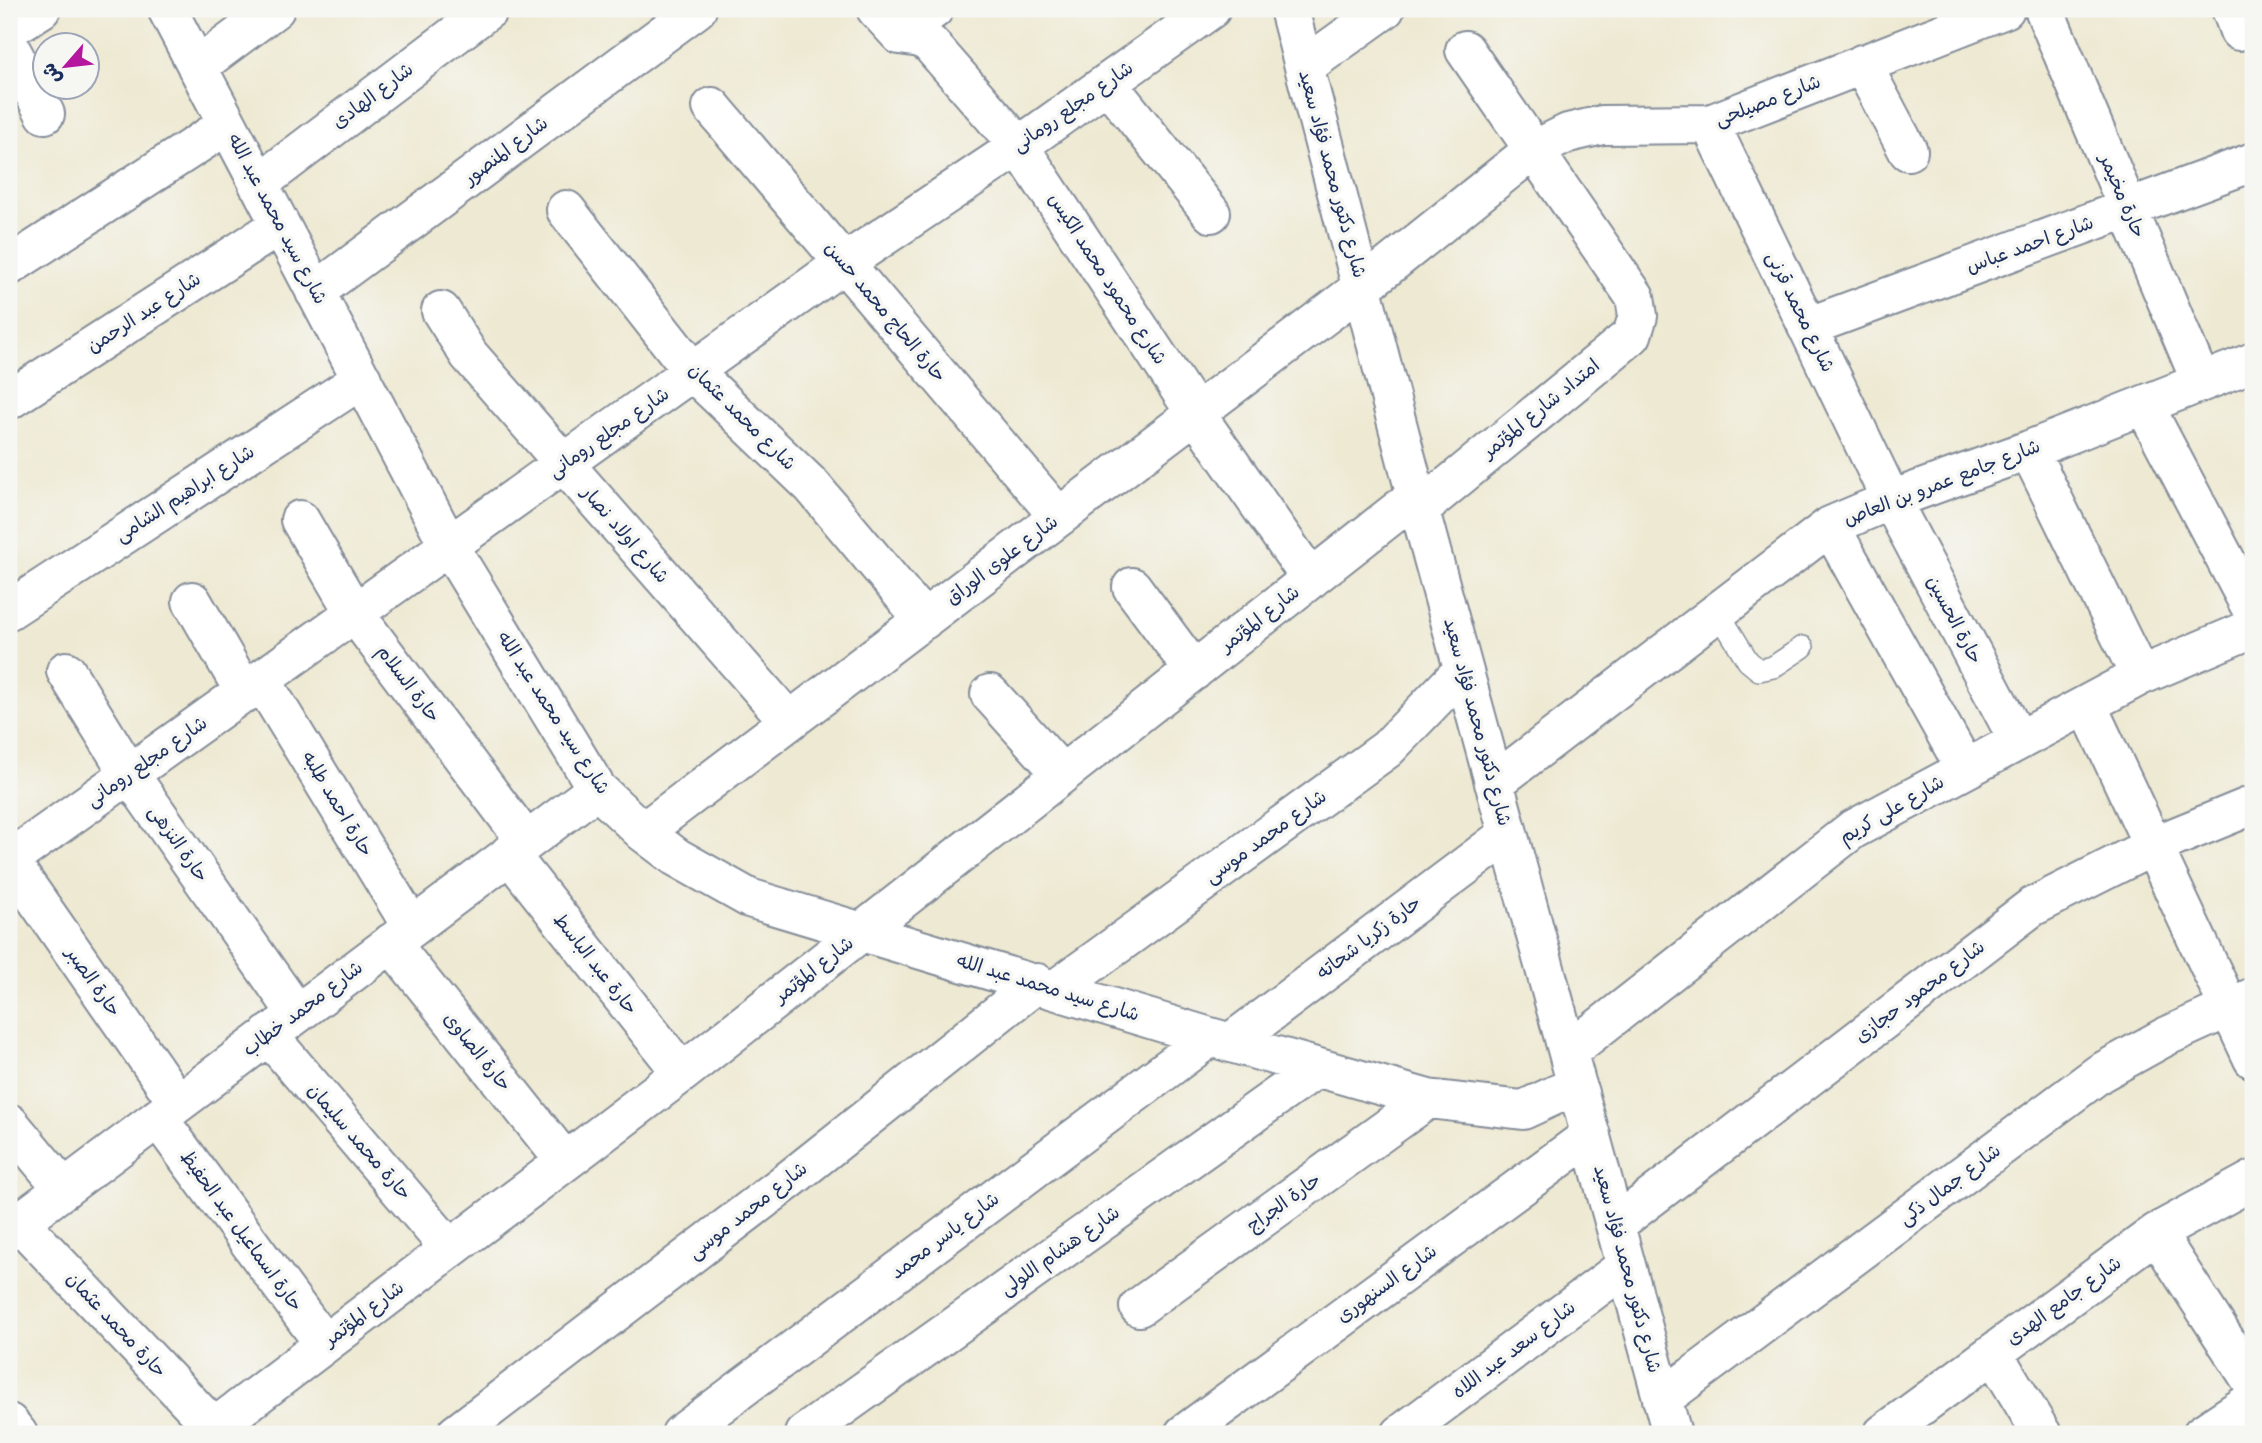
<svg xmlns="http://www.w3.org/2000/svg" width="2262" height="1443" font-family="'Balsamiq Sans','Playpen Sans Arabic',sans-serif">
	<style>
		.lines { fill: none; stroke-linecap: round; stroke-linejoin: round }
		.service-casing { stroke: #848c98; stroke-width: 24 }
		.minor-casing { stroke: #848c98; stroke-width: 42 }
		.service { stroke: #fff; stroke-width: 21 }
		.minor { stroke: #fff; stroke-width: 38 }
		.labels { text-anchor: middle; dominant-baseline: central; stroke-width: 7; stroke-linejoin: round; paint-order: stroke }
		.street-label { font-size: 19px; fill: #1b2f5e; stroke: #f6f6f2 }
	</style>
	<rect width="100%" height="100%" fill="#f6f6f2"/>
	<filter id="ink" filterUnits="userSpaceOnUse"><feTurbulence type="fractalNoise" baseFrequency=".0143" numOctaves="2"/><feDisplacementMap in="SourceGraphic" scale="14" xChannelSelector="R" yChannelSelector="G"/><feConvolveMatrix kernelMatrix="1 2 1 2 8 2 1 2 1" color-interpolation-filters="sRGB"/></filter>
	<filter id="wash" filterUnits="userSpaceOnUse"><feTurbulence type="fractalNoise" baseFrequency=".00686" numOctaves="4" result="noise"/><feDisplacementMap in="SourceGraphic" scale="28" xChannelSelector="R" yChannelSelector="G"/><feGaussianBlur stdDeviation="1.57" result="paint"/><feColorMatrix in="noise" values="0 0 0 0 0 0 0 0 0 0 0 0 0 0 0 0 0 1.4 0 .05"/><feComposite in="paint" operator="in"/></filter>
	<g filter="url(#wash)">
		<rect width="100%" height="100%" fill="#eee9d2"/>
	</g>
	<g filter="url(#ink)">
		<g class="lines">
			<!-- service casing -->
			<g class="service-casing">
				<path id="service" d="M1718 612 1748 661 1759 670 1773 667 1803 647"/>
			</g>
			<!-- minor casing -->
			<g class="minor-casing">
				<path id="minor" d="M167 9 449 546 597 789 643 832 676 857 749 898 1210 1037 1428 1099 1523 1110 1577 1085
					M876 9 900 35 921 38 930 44 1019 146 1196 414 1311 579
					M1289 9 1416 496 1672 1434
					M2044 9 2201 382
					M2231 9 2239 31
					M9 29 41 9
					M900 35 934 9
					M9 46 45 114
					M1862 64 1908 151
					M197 67 275 9
					M1304 67 1385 9
					M1107 83 1211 213
					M712 107 1059 517
					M1710 124 1891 500 2018 740
					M258 184 489 9
					M566 210 694 373 812 486 924 620
					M9 266 227 125
					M315 292 697 9
					M441 311 469 355 789 721
					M1807 327 2253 162
					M9 400 279 226
					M2144 405 2253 612
					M2029 450 2140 676
					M1420 509 1632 335 1638 316 1635 297 1465 50
					M300 520 355 614 526 841
					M1830 526 1965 768
					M1132 587 1194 671
					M192 601 245 693
					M9 610 362 379
					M66 671 130 775 297 1014
					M262 681 412 927
					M990 694 1062 774
					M2087 705 2253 1059
					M1494 783 1830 526 1891 500 2029 450 2253 362
					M643 832 1361 288 1532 151 1568 133 1602 125 1710 124 2005 9
					M509 854 682 1073
					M9 860 844 263 1019 146 1211 9
					M9 860 178 1103
					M391 943 564 1160
					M1056 989 1387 749 1463 670
					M268 1035 450 1249
					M1230 1043 1508 834
					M1568 1052 1852 830 2140 676 2253 628
					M158 1118 324 1344
					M9 1123 64 1189
					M19 1222 214 1428
					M1615 1225 2032 907 2153 846 2253 805
					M9 1230 597 789
					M2156 1233 2253 1383
					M1139 1307 1428 1099
					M1993 1353 2042 1434
					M1662 1399 2100 1073 2165 1037 2253 997
					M9 1423 18 1434
					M206 1434 682 1073 1416 496
					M456 1434 789 1180 1037 983
					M681 1434 1210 1037
					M804 1434 1317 1068
					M1184 1434 1591 1135
					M1401 1434 1626 1266
					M1883 1434 2156 1233 2253 1180
					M2202 1434 2253 1400"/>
			</g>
			<!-- service -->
			<use href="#service" class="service"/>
			<!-- minor -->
			<use href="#minor" class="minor"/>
		</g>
	</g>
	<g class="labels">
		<!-- street labels -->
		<g class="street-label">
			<text transform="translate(373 96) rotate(-37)">شارع الهادى</text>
			<text transform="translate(1768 101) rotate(-21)">شارع مصيلحى</text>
			<text transform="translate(1073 107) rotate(-35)">شارع مجلع رومانى</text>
			<text transform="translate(506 151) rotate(-37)">شارع المنصور</text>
			<text transform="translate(1332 174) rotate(75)">شارع دكتور محمد فؤاد سعيد</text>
			<text transform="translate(2122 196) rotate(67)">حارة مخيمر</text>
			<text transform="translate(277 219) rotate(62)">شارع سيد محمد عبد الله</text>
			<text transform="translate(2030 245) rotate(-20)">شارع احمد عباس</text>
			<text transform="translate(1107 279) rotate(57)">شارع محمود محمد الكيس</text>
			<text transform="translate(885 312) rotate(50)">حارة الحاج محمد حسن</text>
			<text transform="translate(1800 312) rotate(64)">شارع محمد قرنى</text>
			<text transform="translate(144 313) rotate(-33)">شارع عبد الرحمن</text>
			<text transform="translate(1541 409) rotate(-39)">امتداد شارع المؤتمر</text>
			<text transform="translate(742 417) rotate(45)">شارع محمد عثمان</text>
			<text transform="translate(609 433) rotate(-35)">شارع مجلع رومانى</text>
			<text transform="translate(1942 483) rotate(-21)">شارع جامع عمرو بن العاص</text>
			<text transform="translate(185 494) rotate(-33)">شارع ابراهيم الشامى</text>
			<text transform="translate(625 535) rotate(49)">شارع اولاد نصار</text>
			<text transform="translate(1002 560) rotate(-37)">شارع علوى الوراق</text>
			<text transform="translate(1260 619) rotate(-38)">شارع المؤتمر</text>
			<text transform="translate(1954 620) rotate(62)">حارة الحسين</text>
			<text transform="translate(408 684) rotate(53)">حارة السلام</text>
			<text transform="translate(553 713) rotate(57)">شارع سيد محمد عبد الله</text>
			<text transform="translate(1477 722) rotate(75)">شارع دكتور محمد فؤاد سعيد</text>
			<text transform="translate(147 762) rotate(-35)">شارع مجلع رومانى</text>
			<text transform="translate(337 804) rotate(59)">حارة احمد طلبه</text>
			<text transform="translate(1892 810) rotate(-30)">شارع على كريم</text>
			<text transform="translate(1266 837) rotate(-36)">شارع محمد موسى</text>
			<text transform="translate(178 844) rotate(55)">حارة النزهى</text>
			<text transform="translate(1369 938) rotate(-37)">حارة زكريا شحاته</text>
			<text transform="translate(595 964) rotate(52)">حارة عبد الباسط</text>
			<text transform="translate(814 970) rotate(-38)">شارع المؤتمر</text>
			<text transform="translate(93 982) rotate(55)">حارة الصبر</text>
			<text transform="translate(1048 988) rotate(17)">شارع سيد محمد عبد الله</text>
			<text transform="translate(1920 992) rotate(-37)">شارع محمود حجازى</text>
			<text transform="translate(303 1009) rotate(-37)">شارع محمد خطاب</text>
			<text transform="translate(477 1052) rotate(51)">حارة الصاوى</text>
			<text transform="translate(359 1142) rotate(49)">حارة محمد سليمان</text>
			<text transform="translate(1950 1185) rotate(-37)">شارع جمال ذكى</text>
			<text transform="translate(1284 1203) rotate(-36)">حارة الجراج</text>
			<text transform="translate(748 1211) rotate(-38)">شارع محمد موسى</text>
			<text transform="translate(241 1231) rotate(54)">حارة اسماعيل عبد الحفيظ</text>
			<text transform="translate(945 1236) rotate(-37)">شارع ياسر محمد</text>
			<text transform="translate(1060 1251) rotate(-35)">شارع هشام اللولى</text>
			<text transform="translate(1627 1269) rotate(75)">شارع دكتور محمد فؤاد سعيد</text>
			<text transform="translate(1387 1284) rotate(-36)">شارع السنهورى</text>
			<text transform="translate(2064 1301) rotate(-36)">شارع جامع الهدى</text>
			<text transform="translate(364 1314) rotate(-37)">شارع المؤتمر</text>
			<text transform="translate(116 1325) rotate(47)">حارة محمد عثمان</text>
			<text transform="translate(1514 1350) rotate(-37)">شارع سعد عبد اللاه</text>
		</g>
	</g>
	<!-- margin -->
	<rect width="2262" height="1443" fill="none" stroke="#f6f6f2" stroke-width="35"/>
	<!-- north arrow -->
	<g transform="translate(66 66) rotate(242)"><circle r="33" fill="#f6f6f2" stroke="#9ea6b7" stroke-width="2"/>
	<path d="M0-5L12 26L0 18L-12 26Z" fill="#b5179e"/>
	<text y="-10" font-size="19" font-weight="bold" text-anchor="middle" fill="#1b2f5e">ش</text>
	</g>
</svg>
